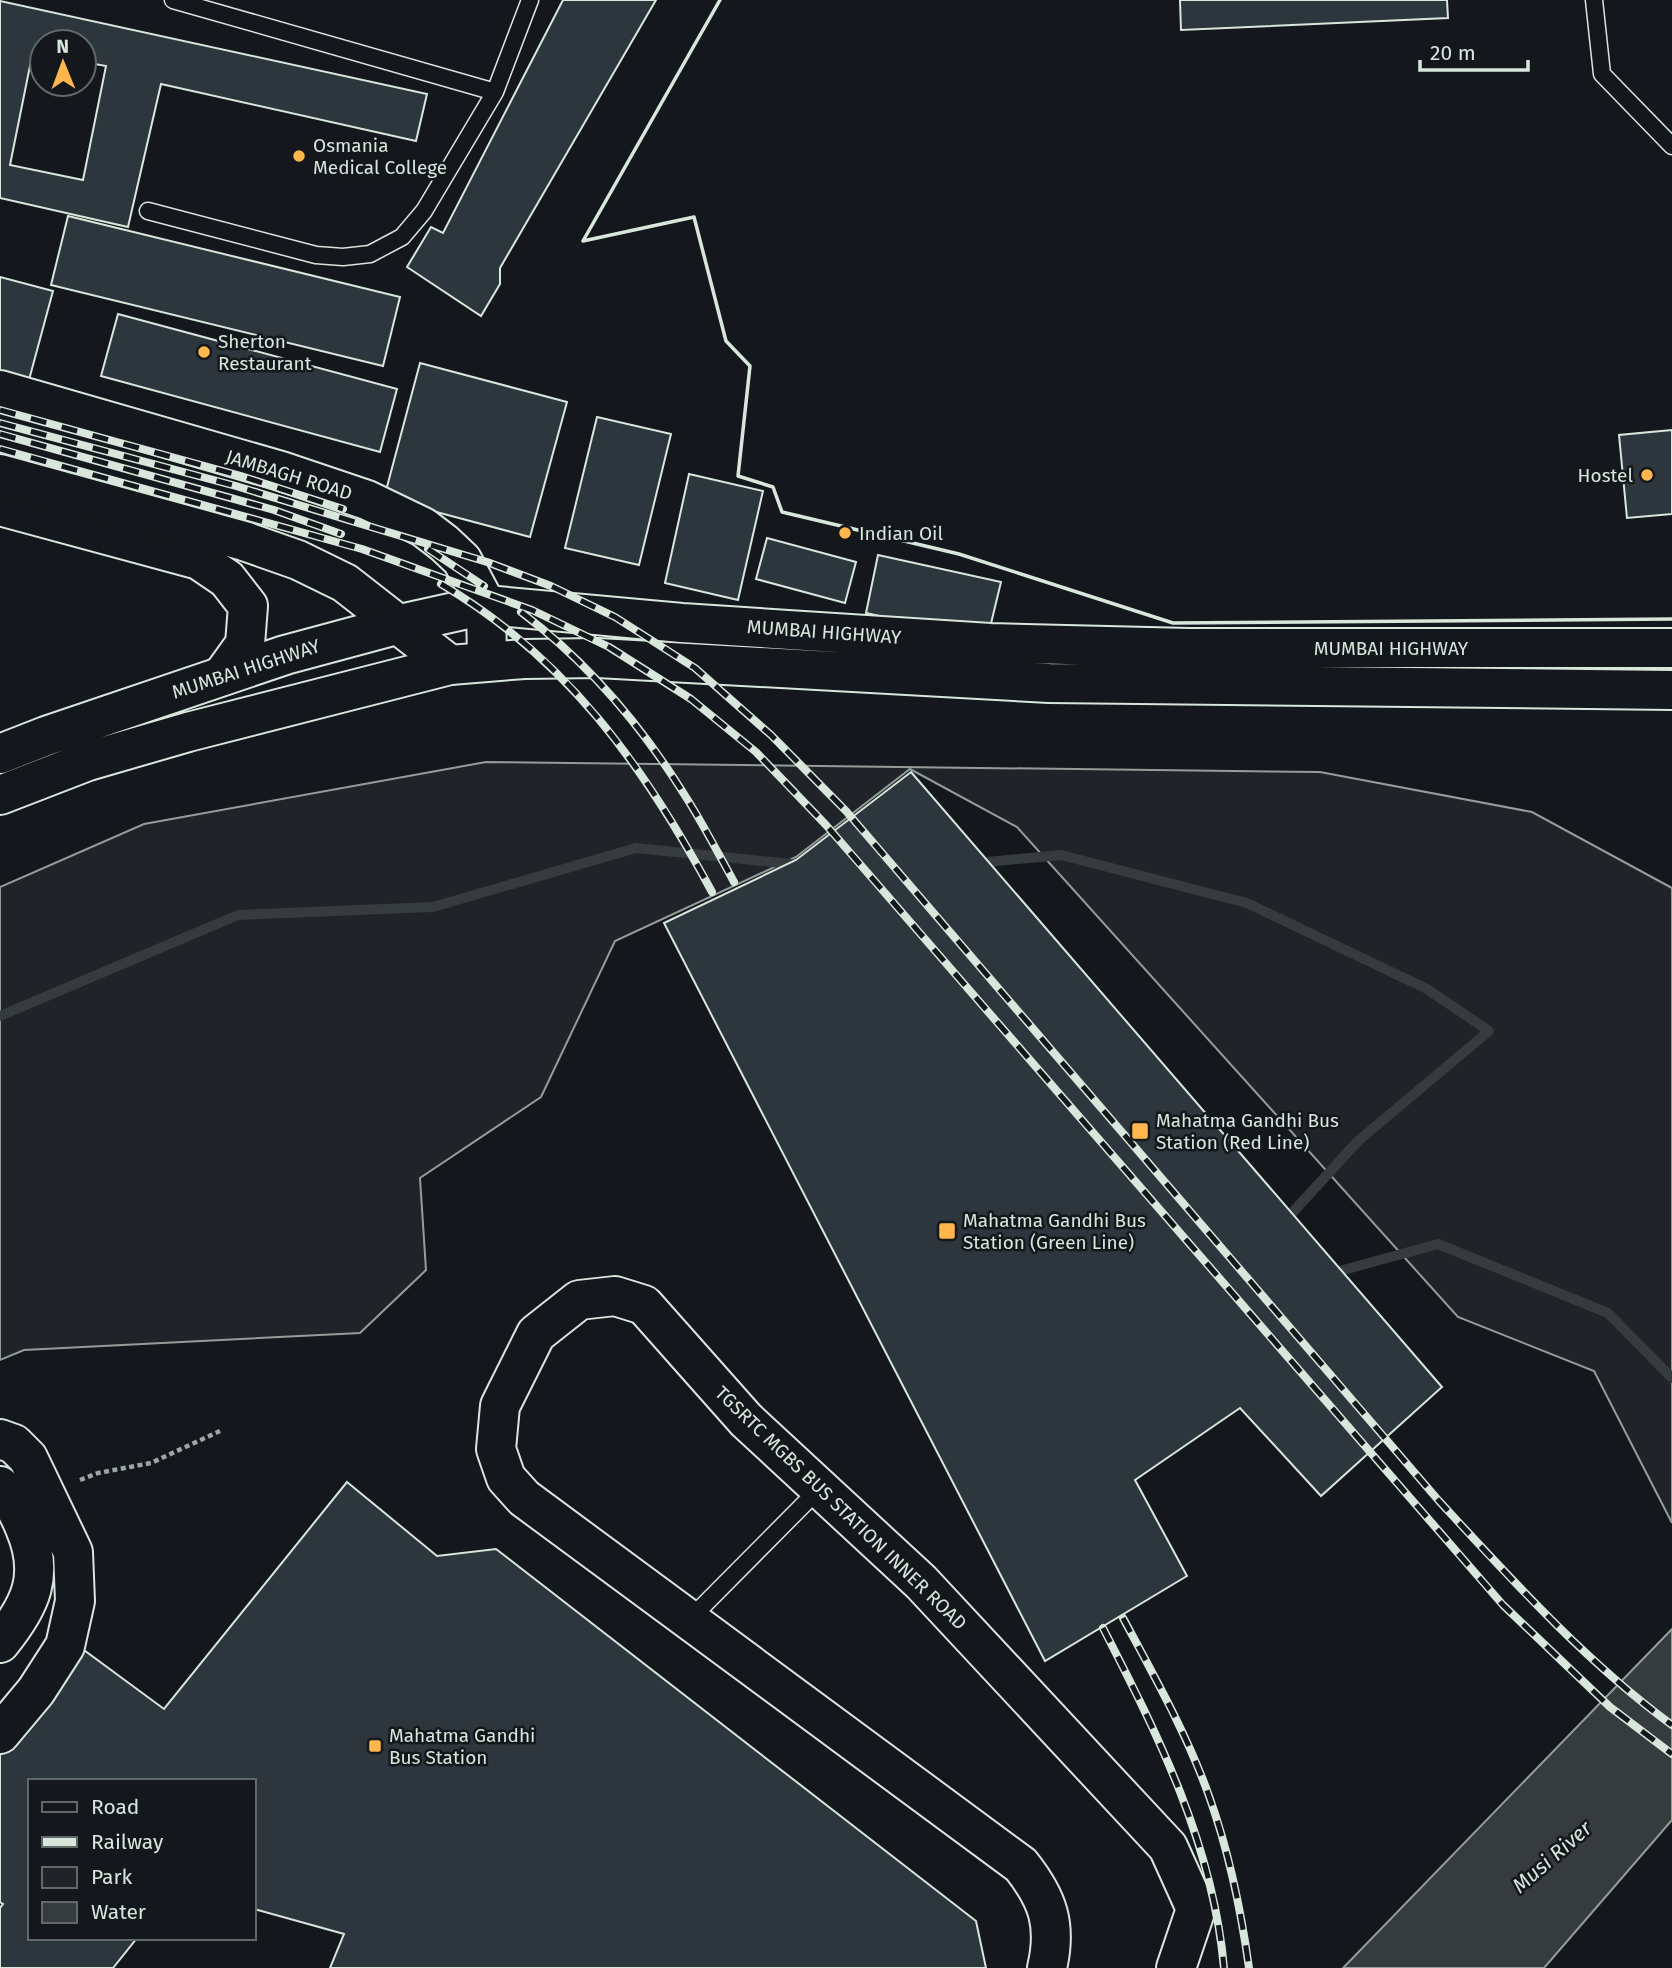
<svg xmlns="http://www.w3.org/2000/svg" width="1672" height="1968" font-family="'Fira Sans',sans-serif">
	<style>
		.green { fill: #202428; stroke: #939e99; stroke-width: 2 }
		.water { fill: #363b3e; stroke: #939e99; stroke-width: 2 }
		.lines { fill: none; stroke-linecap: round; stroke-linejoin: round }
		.stream { stroke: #363b3e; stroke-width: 10 }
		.building { fill: #2c363c; stroke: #d8e6dc; stroke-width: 2; fill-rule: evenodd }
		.lane-casing { stroke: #d8e6dc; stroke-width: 19 }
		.secondary-casing { stroke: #d8e6dc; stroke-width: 42 }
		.primary-casing { stroke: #d8e6dc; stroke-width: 42 }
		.highway-casing { stroke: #d8e6dc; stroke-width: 42 }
		.path { stroke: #9da8a2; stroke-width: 4.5; stroke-dasharray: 5 3.5; stroke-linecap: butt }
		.lane { stroke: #14181c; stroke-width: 16 }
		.secondary { stroke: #14181c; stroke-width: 38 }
		.primary { stroke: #14181c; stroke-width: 38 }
		.highway { stroke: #14181c; stroke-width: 38 }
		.rail-casing { stroke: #d8e6dc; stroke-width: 8 }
		.rail { stroke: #14181c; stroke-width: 5; stroke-dasharray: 16; stroke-linecap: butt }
		.wall { stroke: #d8e6dc; stroke-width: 3.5 }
		.poi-dot { fill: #ffb74d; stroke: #14181c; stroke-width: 2.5 }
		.labels { text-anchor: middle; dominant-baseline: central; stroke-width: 5; stroke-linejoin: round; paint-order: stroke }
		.poi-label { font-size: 19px; fill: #d8e6dc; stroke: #14181c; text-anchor: start }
		.street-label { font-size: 19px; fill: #d8e6dc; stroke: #14181c }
		.water-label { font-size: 21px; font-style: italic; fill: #d8e6dc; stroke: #14181c }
	</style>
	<rect width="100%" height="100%" fill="#14181c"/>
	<!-- green -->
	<path class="green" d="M486 762 1320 772 1532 812 1672 888V1523L1594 1371 1458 1317 1017 827 910 769 796 857 615 941 541 1097 420 1178 426 1270 360 1333 24 1350 0 1360V887L144 824Z"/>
	<!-- water -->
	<path class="water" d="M1672 1629V1820L1544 1968H1343Z"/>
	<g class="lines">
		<!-- stream -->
		<path class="stream" d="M976 863 1061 855 1247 903 1427 989 1489 1031 1358 1141 1282 1224
			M0 1016 238 915 433 907 636 848 800 865
			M1329 1267 1336 1272 1438 1244 1608 1313 1672 1378"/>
	</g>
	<!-- building -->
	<path class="building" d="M563 0H656L500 268V284L481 316 407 267 431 227 443 233Z
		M1180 0H1447L1448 18 1181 30Z
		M0 1 427 94 416 141 161 84 128 227 0 198ZM42 42H84V62L106 66 83 180 10 165 33 51 42 53Z
		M68 216 400 297 383 366 51 285Z
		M0 277 53 291 26 391 0 384Z
		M118 314 397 389 380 452 101 376Z
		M420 363 567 402 530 537 384 498Z
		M597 417 671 434 639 565 565 548Z
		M1672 430V514L1627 518 1619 435Z
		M689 474 763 491 738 600 665 583Z
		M767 538 856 562 845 603 756 579Z
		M878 555 1001 582 987 640 866 613Z
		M911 772 1442 1387 1321 1496 1240 1408 1135 1480 1187 1576 1045 1661 664 923 796 860Z
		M347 1482 437 1556 496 1549 976 1921 986 1968H330L344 1934 254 1909V1781H30V1938H137L113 1968H0V1908L3 1904 0 1902V1712L62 1634 164 1709Z"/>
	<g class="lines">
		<!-- lane casing -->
		<g class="lane-casing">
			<path id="lane" d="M1594 0 1602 74 1672 146
				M495 92 530 0
				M148 211 316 255 343 257 370 254 402 237 424 211 495 92 173 0
				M688 1621 819 1489"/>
		</g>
		<!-- secondary casing -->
		<g class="secondary-casing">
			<path id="secondary" d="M0 506 199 560 227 579 248 606 245 644 222 676
				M0 1439 14 1444 28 1458 73 1552 75 1601 65 1646 36 1691 0 1734
				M0 1486C10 1497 19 1513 25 1528 45 1575 31 1605 0 1643
				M1047 1968C1057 1925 1048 1899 1021 1865L524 1498 506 1478 496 1449 500 1406 536 1334 579 1300 615 1296 644 1305 746 1420 921 1582 1168 1847 1196 1909 1176 1968"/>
		</g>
		<!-- primary casing -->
		<g class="primary-casing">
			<path id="primary" d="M0 390 281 471 367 500 423 527 444 543 462 560 486 605 487 660
				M0 474 244 541 298 560 345 583 450 665"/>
		</g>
		<!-- highway casing -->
		<g class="highway-casing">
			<path id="highway" d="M0 754 46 736 285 655 400 624 486 605 682 623 990 643 1189 648H1672
				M0 795 88 761 188 732 450 665 524 659 598 658 1049 683 1672 690"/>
		</g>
		<!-- path -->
		<path class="path" d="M80 1480 98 1473 151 1463 220 1431"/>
		<!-- lane -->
		<use href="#lane" class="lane"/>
		<!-- secondary -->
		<use href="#secondary" class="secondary"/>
		<!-- primary -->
		<use href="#primary" class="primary"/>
		<!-- highway -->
		<use href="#highway" class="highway"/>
		<!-- rail casing -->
		<g class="rail-casing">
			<path id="rail" d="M0 410 241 476 343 509
				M0 423 236 486 487 562 551 586 615 617 695 668 771 735 846 811 1439 1501C1512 1580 1585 1661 1672 1725
				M0 434 274 510 341 534
				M0 449 362 549 532 610 609 647 691 699 756 752 826 825 1503 1605 1610 1707 1672 1754
				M428 549 484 586
				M441 584C567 658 644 766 712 892
				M521 612C586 661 641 725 684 794 702 822 718 853 734 882
				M1123 1618C1154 1676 1187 1734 1209 1796 1229 1852 1241 1910 1249 1968
				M1103 1628C1159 1737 1213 1845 1224 1968"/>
		</g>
		<!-- rail -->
		<use href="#rail" class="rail"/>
		<!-- wall -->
		<path class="wall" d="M720 0 583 241 694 217 726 341 750 366 738 476 773 487 782 512 959 554 1173 623 1672 619"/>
	</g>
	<!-- markers -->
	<g class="poi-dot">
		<circle cx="299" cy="156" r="7"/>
		<circle cx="204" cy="352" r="7"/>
		<circle cx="1647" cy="475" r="7"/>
		<circle cx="845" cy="533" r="7"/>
		<rect x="1131" y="1122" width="18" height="18" rx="3.5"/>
		<rect x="938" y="1222" width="18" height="18" rx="3.5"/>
		<rect x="368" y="1739" width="14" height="14" rx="3.5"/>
	</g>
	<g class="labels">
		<!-- poi labels -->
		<g class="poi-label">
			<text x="313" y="145">Osmania<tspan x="313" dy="22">Medical College</tspan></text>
			<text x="218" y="341">Sherton<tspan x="218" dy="22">Restaurant</tspan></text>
			<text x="1633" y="475" text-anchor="end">Hostel</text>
			<text x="859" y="533">Indian Oil</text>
			<text x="1156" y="1120">Mahatma Gandhi Bus<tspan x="1156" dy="22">Station (Red Line)</tspan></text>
			<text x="963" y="1220">Mahatma Gandhi Bus<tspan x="963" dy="22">Station (Green Line)</tspan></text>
			<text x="389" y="1735">Mahatma Gandhi<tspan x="389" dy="22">Bus Station</tspan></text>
		</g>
		<!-- street labels -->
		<g class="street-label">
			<text transform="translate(289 475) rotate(17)">JAMBAGH ROAD</text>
			<text transform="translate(824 632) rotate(4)">MUMBAI HIGHWAY</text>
			<text x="1391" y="648">MUMBAI HIGHWAY</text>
			<text transform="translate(246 669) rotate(-18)">MUMBAI HIGHWAY</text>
			<text transform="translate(841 1508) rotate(44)">TGSRTC MGBS BUS STATION INNER ROAD</text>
		</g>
		<!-- water labels -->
		<g class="water-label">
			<text transform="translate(1552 1857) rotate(-41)">Musi River</text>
		</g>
	</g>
	<!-- legend -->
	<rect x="28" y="1779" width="228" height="161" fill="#14181c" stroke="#626a69" stroke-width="2"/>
	<rect x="42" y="1802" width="35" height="10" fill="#14181c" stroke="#626a69" stroke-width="2"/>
	<text x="91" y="1814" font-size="21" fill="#d8e6dc">Road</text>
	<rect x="42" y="1837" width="35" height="10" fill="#d8e6dc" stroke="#626a69" stroke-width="2"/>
	<text x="91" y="1849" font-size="21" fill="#d8e6dc">Railway</text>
	<rect x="42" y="1867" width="35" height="21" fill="#202428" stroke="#626a69" stroke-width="2"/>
	<text x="91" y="1884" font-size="21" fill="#d8e6dc">Park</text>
	<rect x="42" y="1902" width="35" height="21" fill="#363b3e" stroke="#626a69" stroke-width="2"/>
	<text x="91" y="1919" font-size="21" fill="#d8e6dc">Water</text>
	<!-- north arrow -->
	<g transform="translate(63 63) rotate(359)"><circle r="33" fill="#14181c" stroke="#626a69" stroke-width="2"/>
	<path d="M0-5L12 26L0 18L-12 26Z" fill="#ffb74d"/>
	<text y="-10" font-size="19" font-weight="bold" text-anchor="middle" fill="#d8e6dc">N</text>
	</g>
	<!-- scale -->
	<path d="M1420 60v10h108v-10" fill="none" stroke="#d8e6dc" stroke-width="3.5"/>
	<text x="1430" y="60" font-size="21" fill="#d8e6dc" stroke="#14181c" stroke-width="5" paint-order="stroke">20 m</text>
</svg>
